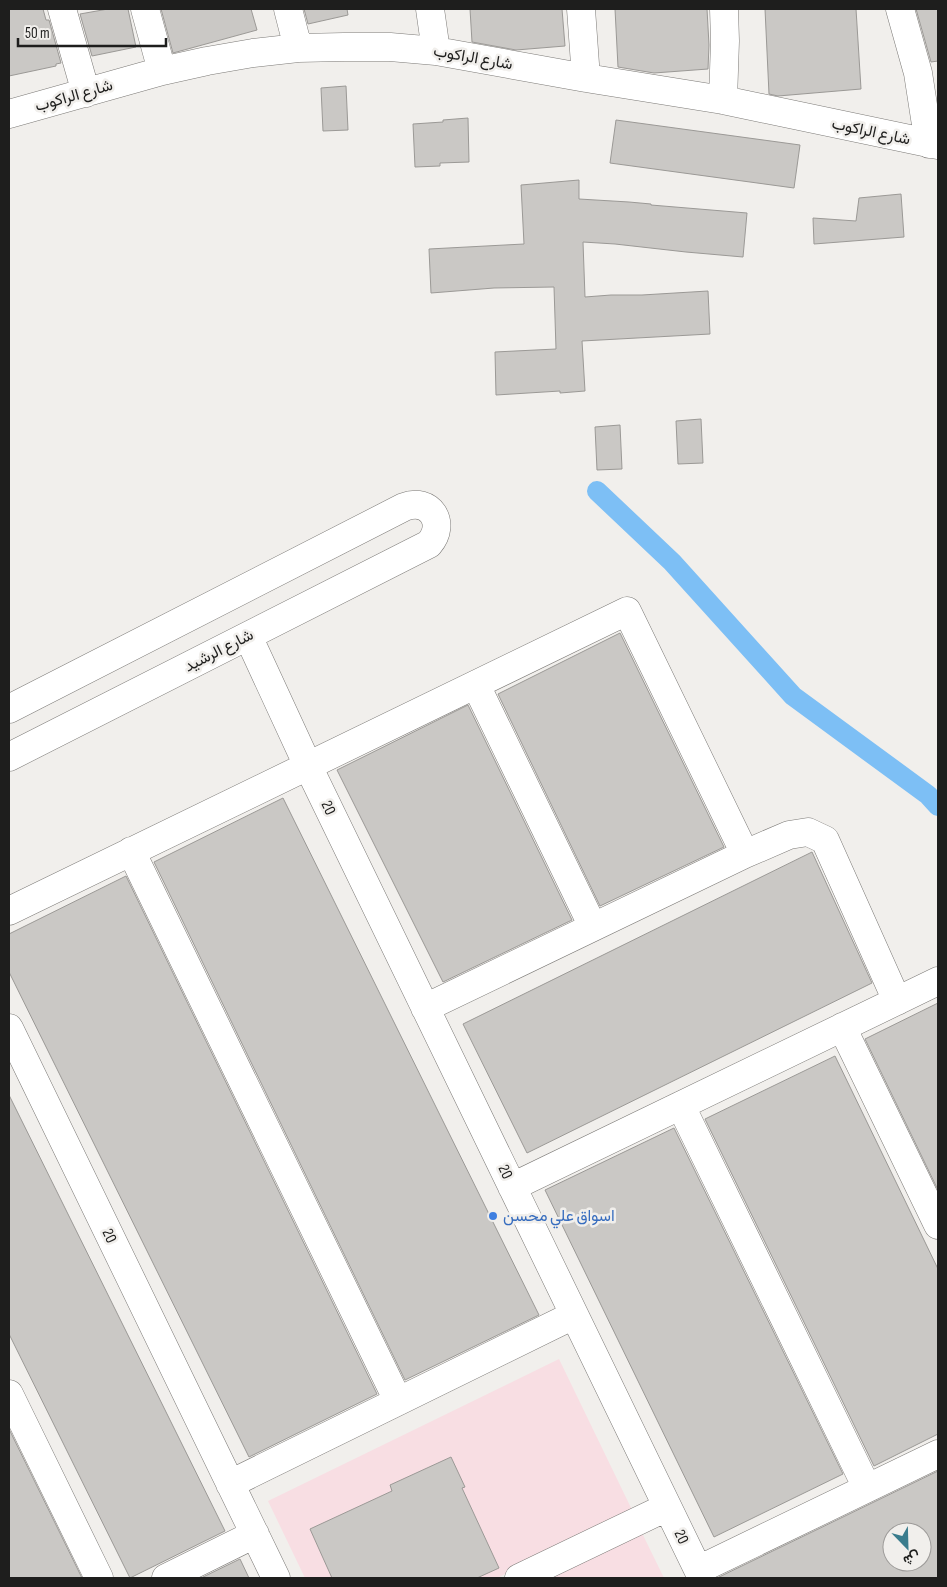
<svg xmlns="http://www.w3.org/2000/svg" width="947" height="1587" font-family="'Sofia Sans Condensed',Vazirmatn,sans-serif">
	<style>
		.education { fill: #f8dee3 }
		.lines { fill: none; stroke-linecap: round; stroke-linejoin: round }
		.canal { stroke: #7dbff5; stroke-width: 20 }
		.building { fill: #cac8c5; stroke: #9b9996; fill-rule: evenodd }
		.minor-casing { stroke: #7c7a77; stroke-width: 29 }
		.minor { stroke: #fff; stroke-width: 28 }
		.shop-dot { fill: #3f7fe0; stroke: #f1efec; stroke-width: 2 }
		.labels { text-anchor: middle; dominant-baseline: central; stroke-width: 5; stroke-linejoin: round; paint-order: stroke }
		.street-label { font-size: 16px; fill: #1e1e1d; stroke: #f1efec }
		.shop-label { font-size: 16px; fill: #366cbe; stroke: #f1efec; text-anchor: start }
	</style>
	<rect width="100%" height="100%" fill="#f1efec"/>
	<!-- education -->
	<path class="education" d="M559 1359 633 1512 497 1578H305L268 1501Z
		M642 1533 664 1578H550Z"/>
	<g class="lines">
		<!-- canal -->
		<path class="canal" d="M597 491 672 562 793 696 928 795 938 806"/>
	</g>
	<!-- building -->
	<path class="building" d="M9 9H43L46 20H49L61 63 56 64V66L9 76Z
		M108 9H128L136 47 92 56 80 14Z
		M161 9H251L257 30 173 53Z
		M304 9H347L348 15 308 24Z
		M470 9H562L565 46 516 50 472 42Z
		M615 9H707L709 45 708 69 654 73 618 67Z
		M765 9H856L861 89 778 96 769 94Z
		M916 9H938V61L931 62Z
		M346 86 348 130 323 131 321 88Z
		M468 118 469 162 440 163V166L415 167 413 124 443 122V120Z
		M616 120 800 145 794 188 610 163Z
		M579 180V199L629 202 651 204V205L747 213 743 257 686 252 615 244 583 242 585 297 611 295H642L708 291 710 334 582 341 585 391 560 393V391L496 395 495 352 556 349 554 287 494 288 431 293 429 249 524 244 521 185Z
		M901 194 904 237 814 244 813 218 856 221 859 198Z
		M701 419 703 463 678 464 676 421Z
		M620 425 622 469 597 470 595 427Z
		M620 633 724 847 600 906 498 694Z
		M468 705 572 920 443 982 337 770Z
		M283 798 539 1315 405 1380 154 862Z
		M812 852 872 983 527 1153 463 1024Z
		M126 876 377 1394 249 1457 9 972V934Z
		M938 1003V1190L865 1039Z
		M835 1056 938 1269V1434L874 1466 705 1119Z
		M9 1095 225 1531 130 1578 9 1334Z
		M674 1128 843 1474 714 1537 545 1190Z
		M9 1429 82 1578H9Z
		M451 1457 465 1487 462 1488 499 1568 477 1578H332L310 1529 392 1491 390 1485Z
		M938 1471V1578H717ZM892 1532H922V1562H892Z
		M240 1559 249 1578H201Z"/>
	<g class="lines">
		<!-- minor casing -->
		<g class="minor-casing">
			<path id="minor" d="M62 9 86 93
				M145 9 162 71
				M288 9 298 48
				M430 9 436 51
				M581 9 586 78
				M900 9 918 73 929 144
				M723 100 725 41 724 9
				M9 114 162 71 207 61 253 53 298 48 344 47H390L436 51 586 78 723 100 938 145
				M248 636 308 766 702 1578
				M476 685 593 927
				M9 709 404 507C430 497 447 523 429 544L9 757
				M131 851 398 1401
				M9 911 627 611 745 854
				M425 1008 745 854 789 835 808 832 825 840 897 1001
				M842 1027 938 1225
				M9 1028 276 1578
				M681 1106 867 1488
				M512 1187 938 981
				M9 1394 99 1578
				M230 1484 574 1315
				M698 1570 938 1454
				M166 1578 255 1534
				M519 1578 667 1507"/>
		</g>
		<!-- minor -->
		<use href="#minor" class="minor"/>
	</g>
	<!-- markers -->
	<circle class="shop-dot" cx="493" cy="1216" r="5"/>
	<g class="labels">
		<!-- street labels -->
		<g class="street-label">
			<text transform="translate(473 58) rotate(10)">شارع الراكوب</text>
			<text transform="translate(74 96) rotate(-16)">شارع الراكوب</text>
			<text transform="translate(871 132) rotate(12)">شارع الراكوب</text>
			<text transform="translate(219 651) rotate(-27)">شارع الرشيد</text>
			<text transform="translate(328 808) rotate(64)">20</text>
			<text transform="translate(505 1172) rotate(64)">20</text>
			<text transform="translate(109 1236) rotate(64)">20</text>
			<text transform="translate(681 1537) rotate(64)">20</text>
		</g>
		<!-- shop labels -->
		<g class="shop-label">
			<text x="503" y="1216">اسواق علي محسن</text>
		</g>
	</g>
	<!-- border -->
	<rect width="947" height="1587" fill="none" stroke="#1e1e1d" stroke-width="20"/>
	<!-- north arrow -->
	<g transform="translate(907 1547) rotate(157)"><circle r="24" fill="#f1efec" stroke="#9d9b99"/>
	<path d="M0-4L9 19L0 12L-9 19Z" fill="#3a7c8d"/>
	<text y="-8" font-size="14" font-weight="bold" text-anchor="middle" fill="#1e1e1d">ش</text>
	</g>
	<!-- scale -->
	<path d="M18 38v8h148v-8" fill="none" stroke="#1e1e1d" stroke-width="2.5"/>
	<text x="25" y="38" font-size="15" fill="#1e1e1d" stroke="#f1efec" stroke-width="4" paint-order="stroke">50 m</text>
</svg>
